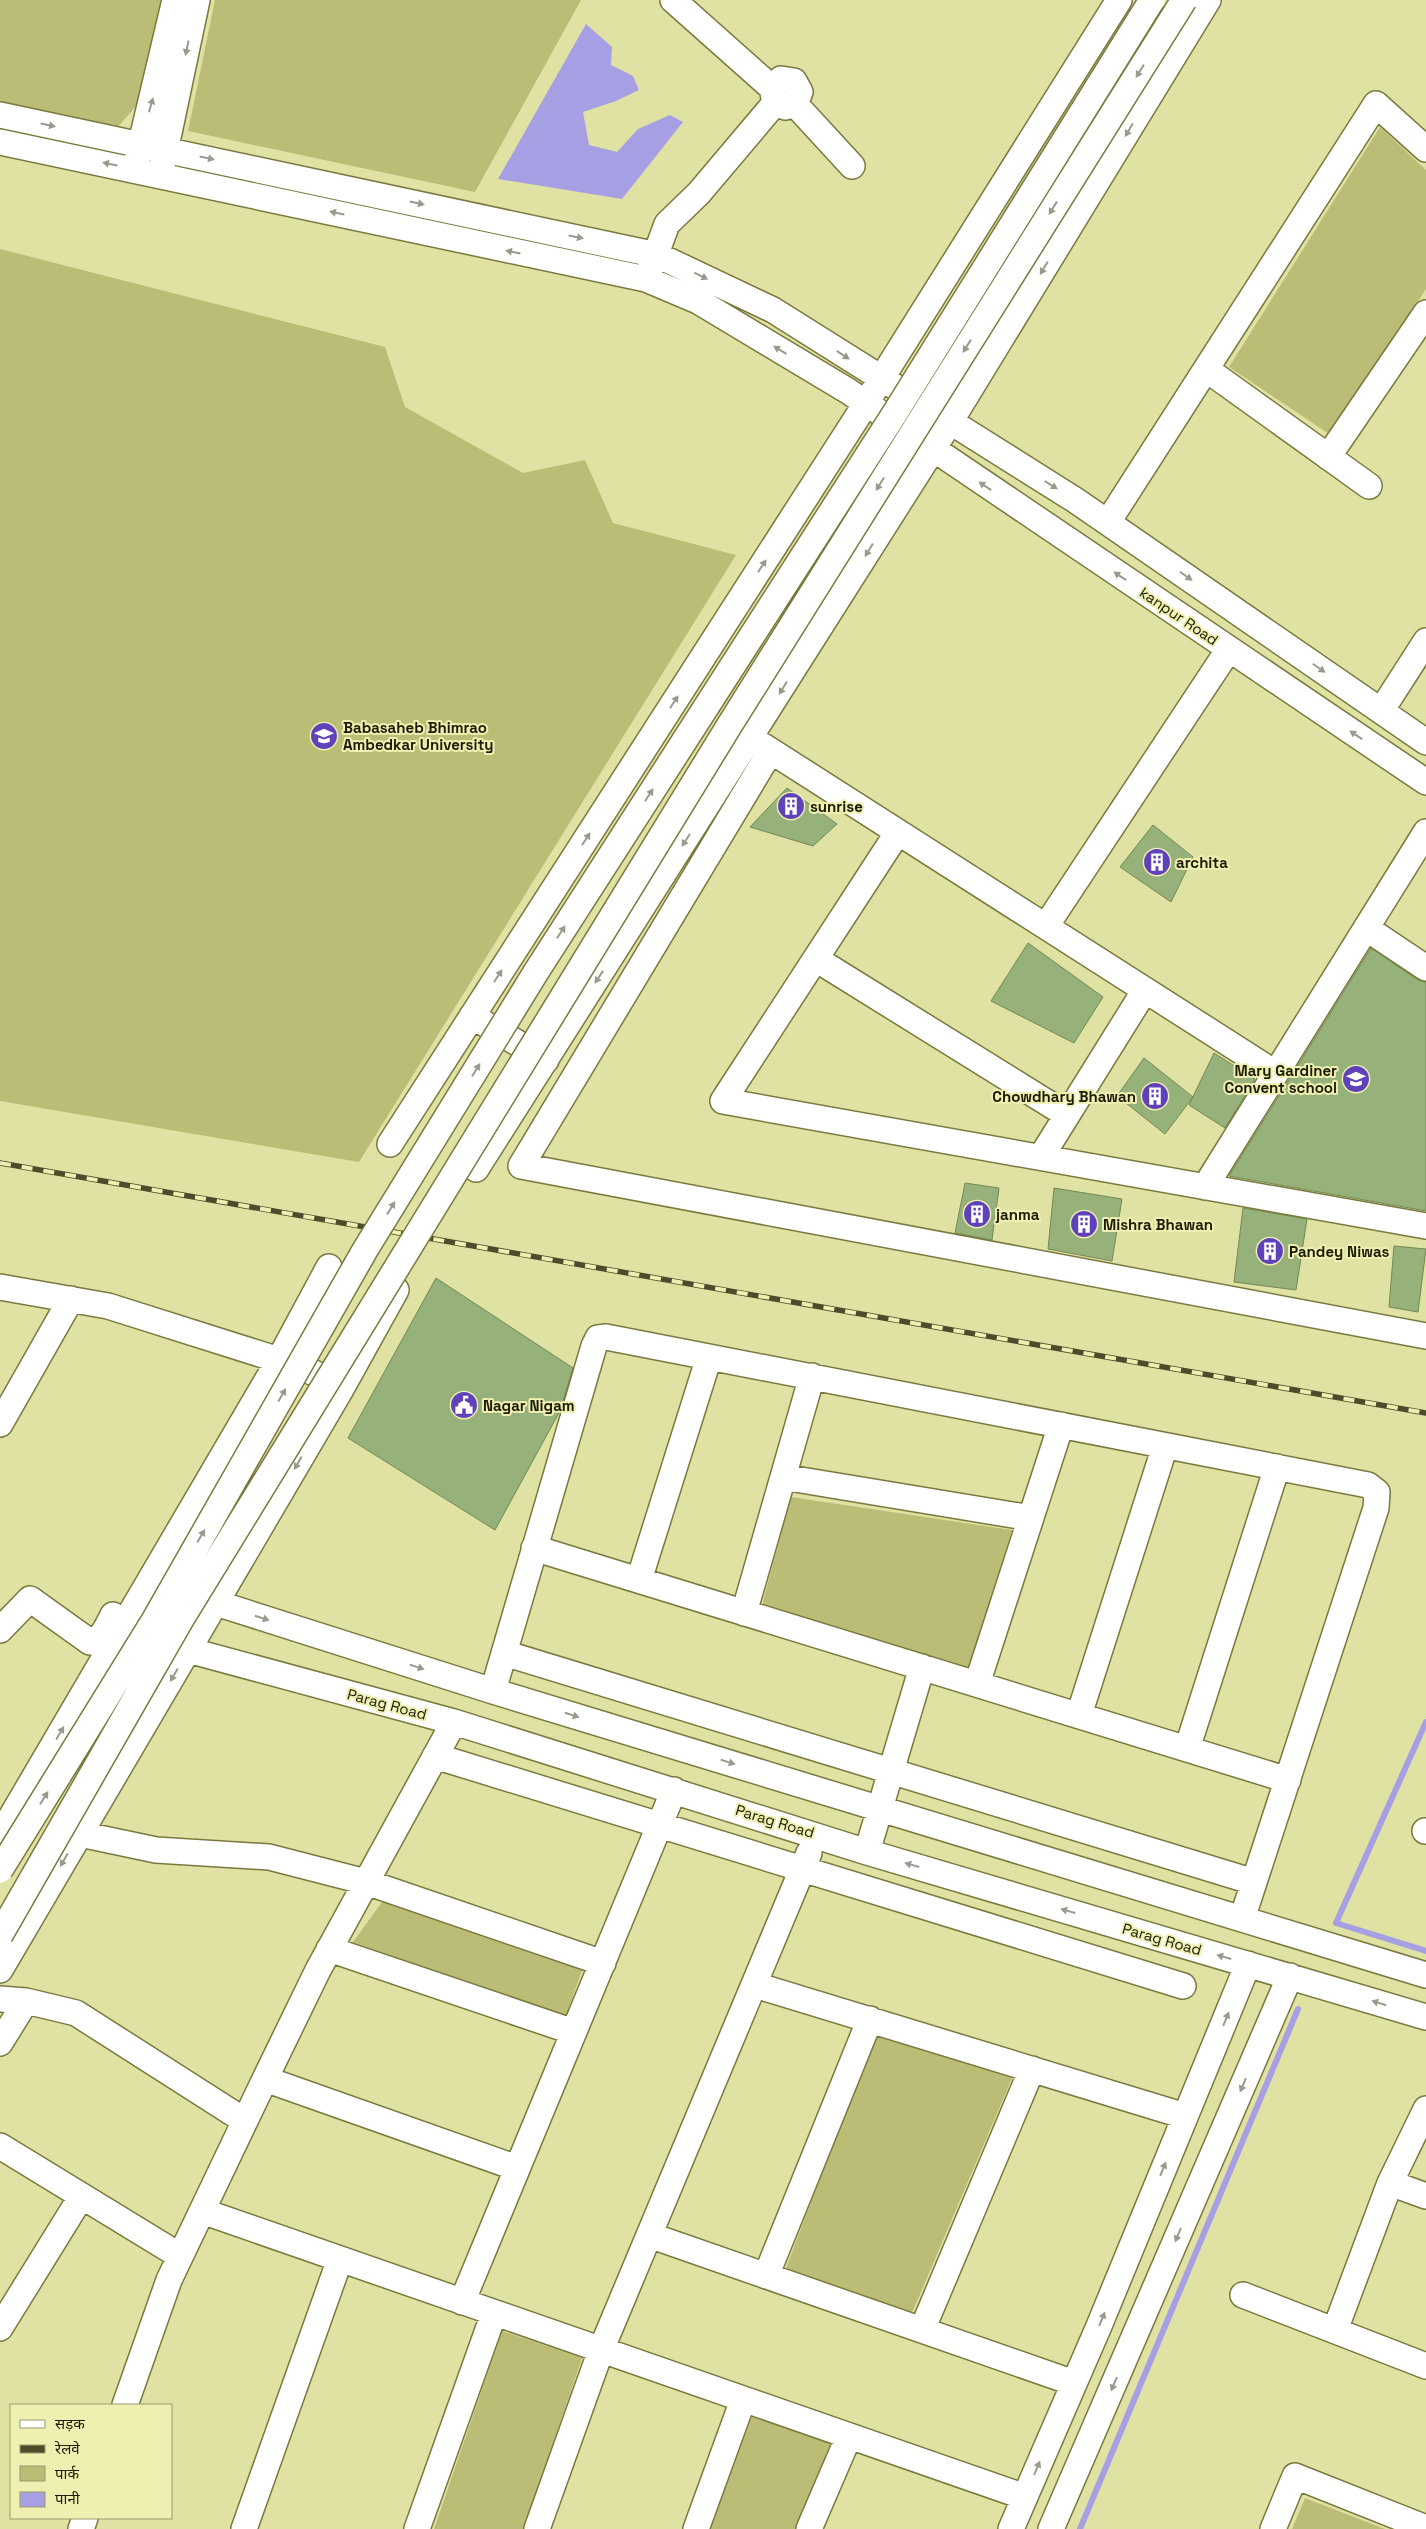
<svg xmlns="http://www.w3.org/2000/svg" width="1426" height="2529" font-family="'Space Grotesk','Noto Sans Devanagari',sans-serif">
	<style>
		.green { fill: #bbbc75 }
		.water { fill: #a79fe3 }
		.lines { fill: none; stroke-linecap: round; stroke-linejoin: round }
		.stream { stroke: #a79fe3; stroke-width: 6 }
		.building { fill: #97b17a; stroke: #718954 }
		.minor-casing { stroke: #79793e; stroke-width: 28 }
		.minor { stroke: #fff; stroke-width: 25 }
		.rail-casing { stroke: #4c4c2b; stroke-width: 5.5 }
		.rail { stroke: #eeefb0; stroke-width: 4; stroke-dasharray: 11; stroke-linecap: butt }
		.minor-bridge-casing { stroke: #79793e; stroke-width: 28; stroke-linecap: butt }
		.minor-bridge { stroke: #fff; stroke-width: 25 }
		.oneway { fill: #99998e }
		.labels { text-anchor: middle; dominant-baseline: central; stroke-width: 4; stroke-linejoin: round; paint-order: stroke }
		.street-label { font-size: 15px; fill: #1c1c04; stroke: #eeefb0 }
		.poi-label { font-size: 15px; font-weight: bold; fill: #1c1c04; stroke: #eeefb0; text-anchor: start }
	</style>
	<rect width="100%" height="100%" fill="#e0e2a3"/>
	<!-- green -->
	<path class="green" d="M0 0H165L143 98 117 128 0 103Z
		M215 0H581L475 192 188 131Z
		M1380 127 1426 170V289L1329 434 1229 367Z
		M0 249 385 347 405 407 523 473 585 460 613 523 736 555 359 1162 0 1101Z
		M791 1497 1012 1530 968 1671 762 1605Z
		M382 1902 582 1970 566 2016 353 1942Z
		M874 2036 1013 2076 912 2313 786 2268Z
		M502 2331 582 2358 524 2529H434Z
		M753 2414 833 2444 796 2529H710Z
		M1305 2498 1385 2529H1292Z"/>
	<!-- water -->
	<path class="water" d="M586 24 612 47 611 65 633 76 639 90 616 101 583 112 589 145 617 152 638 129 670 115 683 122 622 199 498 179Z"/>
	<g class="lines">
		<!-- stream -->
		<path class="stream" d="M1426 1722 1336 1923 1426 1951
			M1080 2529 1298 2009"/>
	</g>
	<!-- building -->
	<path class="building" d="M787 788 837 824 813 846 750 827Z
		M1153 825 1193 857 1171 902 1120 867Z
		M1028 943 1103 997 1074 1043 991 1001Z
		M1371 948 1418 980 1426 982V1211L1229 1176Z
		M1214 1053 1255 1079 1225 1128 1189 1105Z
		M1144 1058 1193 1097 1165 1134 1117 1096Z
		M965 1183 999 1188 992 1240 955 1233Z
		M1054 1188 1122 1199 1112 1261 1048 1249Z
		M1243 1208 1307 1219 1296 1290 1234 1282Z
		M1394 1246 1426 1249 1418 1312 1389 1307Z
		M436 1278 573 1368 560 1411 495 1530 348 1438Z"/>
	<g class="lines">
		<!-- minor casing -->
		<g class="minor-casing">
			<path id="minor" d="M673 0 772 88
				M781 79 794 81 800 92 795 104 785 107 775 103 772 88Z
				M795 104 852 166
				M0 115 657 255 773 310 1075 500 1426 742
				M0 142 646 279 698 301 848 391 1426 782
				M137 160 175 0
				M162 166 197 0
				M650 270 667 224 699 193 775 103
				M1206 369 1369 486
				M1328 457 1426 313
				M1108 522 1376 104 1426 149
				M1381 711 1426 641
				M757 742 1275 1073
				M770 752 521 1166 1426 1336
				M898 832 723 1101 1426 1226
				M1046 926 1229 649
				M1366 928 1426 968
				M816 959 1067 1115
				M472 1016 546 1060
				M390 1144 856 419 1119 0
				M1041 1157 1145 990
				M476 1169 950 422 1208 0
				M1205 1187 1426 832
				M0 1287 108 1306 279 1360 290 1361 338 1385 340 1391
				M0 1424 71 1299
				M783 1477 1031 1518
				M534 1548 1288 1780
				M156 1573 216 1603 493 1691 1426 1975
				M639 1580 709 1357
				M744 1613 812 1376
				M124 1626 188 1650 454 1722 867 1852 1426 2017
				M0 1630 30 1599 90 1642C103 1639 107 1626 113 1615
				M504 1653 1254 1882
				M977 1684 1061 1425
				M493 1691 594 1346 598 1338 606 1337 1368 1485 1377 1492 1376 1508 1242 1919
				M1079 1715 1165 1446
				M1187 1749 1277 1467
				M435 1756 1183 1986
				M1425 1831H1426
				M80 1834 156 1850 269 1857 366 1882 603 1963
				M0 1836 279 1360 329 1267
				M867 1852 922 1667
				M329 1949 574 2032
				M0 1970 340 1391 396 1290
				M755 1985 1185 2116
				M0 1999 26 2001 76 2013 245 2121
				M0 2043 26 2001
				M265 2079 517 2168
				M0 2146 180 2256
				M1390 2183 1426 2196
				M202 2211 1025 2497
				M649 2235 1074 2383
				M766 2276 870 2019
				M1243 2295 1426 2366
				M462 2302 674 1790
				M0 2328 81 2197
				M922 2330 1032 2069
				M1335 2330 1390 2183 1426 2109
				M125 2405 169 2280 265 2079 318 1970 454 1722
				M81 2529 85 2518
				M244 2529 340 2259
				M417 2529 494 2313
				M537 2529 601 2350 809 1853
				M696 2529 743 2400
				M809 2529 849 2436
				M1011 2529 1099 2326 1248 1964
				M1051 2529 1290 1976
				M1273 2529 1295 2476 1426 2528"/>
		</g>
		<!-- minor -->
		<use href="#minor" class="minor"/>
		<!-- rail casing -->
		<g class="rail-casing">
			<path id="rail" d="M0 1163 1426 1413"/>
		</g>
		<!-- rail -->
		<use href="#rail" class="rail"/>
		<!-- minor-bridge casing -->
		<g class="minor-bridge-casing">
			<path id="minor-bridge" d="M0 1870 155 1619 365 1250 536 972 895 413 1152 0
				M0 1935 180 1621 729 726 1184 0"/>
		</g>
		<!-- minor-bridge -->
		<use href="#minor-bridge" class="minor-bridge"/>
	</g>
	<!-- one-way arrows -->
	<defs><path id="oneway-solid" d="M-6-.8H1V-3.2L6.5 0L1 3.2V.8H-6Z" transform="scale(1.25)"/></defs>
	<g class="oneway">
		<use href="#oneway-solid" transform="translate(187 48) rotate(102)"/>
		<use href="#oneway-solid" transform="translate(1140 71) rotate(122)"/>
		<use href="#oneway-solid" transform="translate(151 105) rotate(-74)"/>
		<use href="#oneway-solid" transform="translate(48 125) rotate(12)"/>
		<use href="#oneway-solid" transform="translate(1129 130) rotate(121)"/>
		<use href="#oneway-solid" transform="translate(207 158) rotate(12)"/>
		<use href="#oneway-solid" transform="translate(110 164) rotate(-168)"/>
		<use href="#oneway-solid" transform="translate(417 203) rotate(12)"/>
		<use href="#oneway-solid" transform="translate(1053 208) rotate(122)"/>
		<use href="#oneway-solid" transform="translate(337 213) rotate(-168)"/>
		<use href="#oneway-solid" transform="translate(576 237) rotate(11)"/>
		<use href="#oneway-solid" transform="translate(513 252) rotate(-168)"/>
		<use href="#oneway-solid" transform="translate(1044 268) rotate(121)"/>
		<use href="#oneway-solid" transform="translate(701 276) rotate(26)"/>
		<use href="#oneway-solid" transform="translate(967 346) rotate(122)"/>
		<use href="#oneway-solid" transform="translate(780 350) rotate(-149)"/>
		<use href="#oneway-solid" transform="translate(843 355) rotate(33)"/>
		<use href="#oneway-solid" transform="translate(880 484) rotate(122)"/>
		<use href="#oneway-solid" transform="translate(1051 485) rotate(32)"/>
		<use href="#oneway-solid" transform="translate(985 486) rotate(-146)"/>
		<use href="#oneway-solid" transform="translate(869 550) rotate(122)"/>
		<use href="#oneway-solid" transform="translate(762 566) rotate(-57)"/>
		<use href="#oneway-solid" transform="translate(1120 576) rotate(-146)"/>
		<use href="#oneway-solid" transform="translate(1186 576) rotate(35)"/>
		<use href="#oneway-solid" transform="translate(1319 668) rotate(35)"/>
		<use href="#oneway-solid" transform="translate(783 688) rotate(122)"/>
		<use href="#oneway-solid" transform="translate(674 702) rotate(-57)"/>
		<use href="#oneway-solid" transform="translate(1356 735) rotate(-146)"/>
		<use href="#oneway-solid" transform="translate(649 795) rotate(-57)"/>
		<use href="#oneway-solid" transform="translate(586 839) rotate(-57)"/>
		<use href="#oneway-solid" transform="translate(686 840) rotate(123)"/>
		<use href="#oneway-solid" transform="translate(561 932) rotate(-57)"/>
		<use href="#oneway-solid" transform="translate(498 976) rotate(-57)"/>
		<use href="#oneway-solid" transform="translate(599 977) rotate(123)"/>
		<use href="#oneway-solid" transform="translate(476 1070) rotate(-58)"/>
		<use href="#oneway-solid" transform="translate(391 1208) rotate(-58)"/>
		<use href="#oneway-solid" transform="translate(282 1395) rotate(-60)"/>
		<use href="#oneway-solid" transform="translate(298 1463) rotate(120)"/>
		<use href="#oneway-solid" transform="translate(201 1536) rotate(-60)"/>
		<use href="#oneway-solid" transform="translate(262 1618) rotate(18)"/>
		<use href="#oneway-solid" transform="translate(417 1667) rotate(18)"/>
		<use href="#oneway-solid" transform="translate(174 1675) rotate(120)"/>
		<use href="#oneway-solid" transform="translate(572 1715) rotate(17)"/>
		<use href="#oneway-solid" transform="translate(60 1733) rotate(-59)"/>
		<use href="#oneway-solid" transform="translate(728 1762) rotate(17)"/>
		<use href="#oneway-solid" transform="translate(44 1798) rotate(-58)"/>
		<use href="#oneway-solid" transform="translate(64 1860) rotate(120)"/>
		<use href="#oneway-solid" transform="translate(912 1865) rotate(-164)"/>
		<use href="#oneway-solid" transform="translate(1068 1911) rotate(-164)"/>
		<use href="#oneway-solid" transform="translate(1224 1957) rotate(-164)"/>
		<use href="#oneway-solid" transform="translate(1379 2003) rotate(-163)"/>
		<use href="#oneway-solid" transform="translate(1226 2019) rotate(-68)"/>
		<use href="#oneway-solid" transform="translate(1243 2085) rotate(113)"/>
		<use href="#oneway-solid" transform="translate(1163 2169) rotate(-68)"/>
		<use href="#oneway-solid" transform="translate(1178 2235) rotate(113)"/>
		<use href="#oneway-solid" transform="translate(1102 2319) rotate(-68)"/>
		<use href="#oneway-solid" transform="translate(1114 2384) rotate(113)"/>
		<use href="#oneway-solid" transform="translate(1037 2468) rotate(-67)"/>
	</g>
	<!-- icons -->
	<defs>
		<g id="university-disc" transform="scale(1.4375)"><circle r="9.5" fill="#5f42ba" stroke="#eeefb0"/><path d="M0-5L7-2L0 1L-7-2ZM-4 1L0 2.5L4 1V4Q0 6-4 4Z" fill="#fff"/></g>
		<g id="building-disc" transform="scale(1.4375)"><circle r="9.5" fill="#5f42ba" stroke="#eeefb0"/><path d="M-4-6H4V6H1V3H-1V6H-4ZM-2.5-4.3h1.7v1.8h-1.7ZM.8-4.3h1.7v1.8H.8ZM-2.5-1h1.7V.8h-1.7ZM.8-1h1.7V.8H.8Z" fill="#fff"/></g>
		<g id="school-disc" transform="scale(1.4375)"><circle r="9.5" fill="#5f42ba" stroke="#eeefb0"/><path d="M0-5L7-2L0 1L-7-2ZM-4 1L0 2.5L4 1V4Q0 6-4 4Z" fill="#fff"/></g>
		<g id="civic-disc" transform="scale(1.4375)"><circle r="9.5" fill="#5f42ba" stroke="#eeefb0"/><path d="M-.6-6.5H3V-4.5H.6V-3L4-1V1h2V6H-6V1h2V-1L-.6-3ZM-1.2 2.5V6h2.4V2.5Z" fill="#fff"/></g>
	</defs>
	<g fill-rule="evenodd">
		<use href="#university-disc" x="324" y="736"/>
		<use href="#building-disc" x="791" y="806"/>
		<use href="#building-disc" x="1157" y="862"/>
		<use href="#school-disc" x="1356" y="1079"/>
		<use href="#building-disc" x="1155" y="1096"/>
		<use href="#building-disc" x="977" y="1214"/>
		<use href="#building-disc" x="1084" y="1224"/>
		<use href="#building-disc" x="1270" y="1251"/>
		<use href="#civic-disc" x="464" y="1405"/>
	</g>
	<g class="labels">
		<!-- street labels -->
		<g class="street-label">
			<text transform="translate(1179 616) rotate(34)">kanpur Road</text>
			<text transform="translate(387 1704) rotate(15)">Parag Road</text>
			<text transform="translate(775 1821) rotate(17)">Parag Road</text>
			<text transform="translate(1162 1939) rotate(16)">Parag Road</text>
		</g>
		<!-- poi labels -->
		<g class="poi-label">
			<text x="343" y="727">Babasaheb Bhimrao<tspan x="343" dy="17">Ambedkar University</tspan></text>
			<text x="810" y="806">sunrise</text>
			<text x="1176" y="862">archita</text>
			<text x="1337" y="1070" text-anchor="end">Mary Gardiner<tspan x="1337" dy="17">Convent school</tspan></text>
			<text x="1136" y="1096" text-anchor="end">Chowdhary Bhawan</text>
			<text x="996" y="1214">janma</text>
			<text x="1103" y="1224">Mishra Bhawan</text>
			<text x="1289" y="1251">Pandey Niwas</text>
			<text x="483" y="1405">Nagar Nigam</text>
		</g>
	</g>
	<!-- legend -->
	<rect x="10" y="2404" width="162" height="115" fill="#eeefb0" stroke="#9a9b6b"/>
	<rect x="20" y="2420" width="25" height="8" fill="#ffffff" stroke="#9a9b6b"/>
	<text x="55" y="2429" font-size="15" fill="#1c1c04">सड़क</text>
	<rect x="20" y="2445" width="25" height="8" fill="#4c4c2b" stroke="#9a9b6b"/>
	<text x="55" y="2454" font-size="15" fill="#1c1c04">रेलवे</text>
	<rect x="20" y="2466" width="25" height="15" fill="#bbbc75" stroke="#9a9b6b"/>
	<text x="55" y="2479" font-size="15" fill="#1c1c04">पार्क</text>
	<rect x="20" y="2492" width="25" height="15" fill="#a79fe3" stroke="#9a9b6b"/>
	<text x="55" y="2504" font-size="15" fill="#1c1c04">पानी</text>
</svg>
